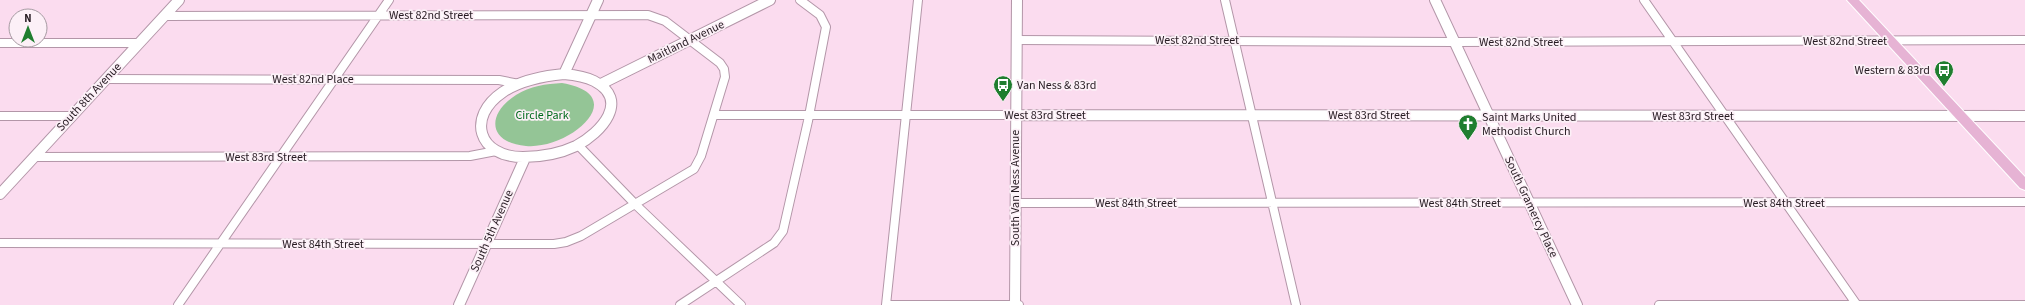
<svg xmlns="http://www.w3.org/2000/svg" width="2025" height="305" font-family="'Source Sans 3',sans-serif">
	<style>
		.green { fill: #94c596 }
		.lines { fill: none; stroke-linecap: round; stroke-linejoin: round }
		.minor-casing { stroke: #b396a8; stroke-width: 10 }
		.tertiary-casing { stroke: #b396a8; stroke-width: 12 }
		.primary-casing { stroke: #fff; stroke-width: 2 }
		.minor { stroke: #fff; stroke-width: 8 }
		.tertiary { stroke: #fff; stroke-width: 10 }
		.primary { fill: #e6b3d4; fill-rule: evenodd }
		.labels { text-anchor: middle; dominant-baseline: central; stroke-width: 3.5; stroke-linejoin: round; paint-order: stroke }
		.street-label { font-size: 12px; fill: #261b22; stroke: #fcf0f7 }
		.poi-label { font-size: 12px; fill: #261b22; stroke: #fcf0f7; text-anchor: start }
		.park-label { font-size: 12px; fill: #006a1c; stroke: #fcf0f7 }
	</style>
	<rect width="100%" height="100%" fill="#fbdcef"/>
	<!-- green -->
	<path class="green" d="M562 83C633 95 570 150 526 146 488 143 486 114 516 95 530 86 546 84 562 83Z"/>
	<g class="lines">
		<!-- minor casing -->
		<g class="minor-casing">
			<path id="minor" d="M918 0 886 305H1019
				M1225 0 1296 305
				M1644 0 1857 305
				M1016 40 1455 42 2025 40
				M0 43H139
				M106 79 499 80 519 84
				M714 115H1016
				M0 116H71
				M578 145 636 205 741 305
				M34 157 470 156 496 151
				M1015 203 2025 202
				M0 243 554 244 566 242 581 236 694 169 701 156 725 77 724 69 720 63 665 21 648 15 164 16
				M178 305 389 0
				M680 305 774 243 783 231 808 121 826 27 820 15 800 0
				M1659 305H2025"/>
		</g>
		<!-- tertiary casing -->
		<g class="tertiary-casing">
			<path id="tertiary" d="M1435 0 1577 305
				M564 74C574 75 584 76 594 81 631 100 601 133 576 146 559 154 541 157 523 157 478 157 466 117 503 92 521 80 543 76 564 74Z
				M564 74 598 0
				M601 84 770 0
				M1016 115 2025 116
				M0 194 179 0
				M459 305 525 158
				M1015 305 1017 0"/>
		</g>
		<!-- primary casing -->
		<g class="primary-casing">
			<path id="primary" d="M1847 0H1859L2025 177V190L2020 188Z"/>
		</g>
		<!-- minor -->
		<use href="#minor" class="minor"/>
		<!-- tertiary -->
		<use href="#tertiary" class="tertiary"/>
		<!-- primary -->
		<use href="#primary" class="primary"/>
	</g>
	<!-- icons -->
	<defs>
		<g id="bus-pin" transform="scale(1)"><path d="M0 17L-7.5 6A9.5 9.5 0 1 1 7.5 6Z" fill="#1f7e2f" stroke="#fcf0f7"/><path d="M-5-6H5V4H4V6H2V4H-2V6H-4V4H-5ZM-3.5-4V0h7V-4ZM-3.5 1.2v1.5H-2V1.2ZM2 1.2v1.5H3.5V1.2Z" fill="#fff"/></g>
		<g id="church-pin" transform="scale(1)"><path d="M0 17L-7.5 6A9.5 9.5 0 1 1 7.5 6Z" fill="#1f7e2f" stroke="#fcf0f7"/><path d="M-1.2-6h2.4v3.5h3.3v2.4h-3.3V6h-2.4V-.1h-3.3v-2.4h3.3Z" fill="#fff"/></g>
	</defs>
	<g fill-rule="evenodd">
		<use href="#bus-pin" x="1944" y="70"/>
		<use href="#bus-pin" x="1003" y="85"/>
		<use href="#church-pin" x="1468" y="124"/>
	</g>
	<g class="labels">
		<!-- street labels -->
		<g class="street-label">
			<text x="431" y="15">West 82nd Street</text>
			<text x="1197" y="40">West 82nd Street</text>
			<text x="1845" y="41">West 82nd Street</text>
			<text transform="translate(686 42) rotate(-26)">Maitland Avenue</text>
			<text x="1521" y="42">West 82nd Street</text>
			<text x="313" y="79">West 82nd Place</text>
			<text transform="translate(89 97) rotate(-47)">South 8th Avenue</text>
			<text x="1045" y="115">West 83rd Street</text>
			<text x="1369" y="115">West 83rd Street</text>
			<text x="1693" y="116">West 83rd Street</text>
			<text x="266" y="157">West 83rd Street</text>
			<text transform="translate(1015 188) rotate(-90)">South Van Ness Avenue</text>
			<text x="1136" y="203">West 84th Street</text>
			<text x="1460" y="203">West 84th Street</text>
			<text x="1784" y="203">West 84th Street</text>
			<text transform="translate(1531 207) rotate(65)">South Gramercy Place</text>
			<text transform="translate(492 231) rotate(-66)">South 5th Avenue</text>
			<text x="323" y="244">West 84th Street</text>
		</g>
		<!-- poi labels -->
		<g class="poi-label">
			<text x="1930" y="70" text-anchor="end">Western &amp; 83rd</text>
			<text x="1017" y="85">Van Ness &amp; 83rd</text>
			<text x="1482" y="117">Saint Marks United<tspan x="1482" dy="14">Methodist Church</tspan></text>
		</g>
		<!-- park labels -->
		<g class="park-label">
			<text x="542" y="115">Circle Park</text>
		</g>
	</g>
	<!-- north arrow -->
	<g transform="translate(28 28)"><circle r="19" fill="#fcf0f7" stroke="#a69ba2"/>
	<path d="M0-3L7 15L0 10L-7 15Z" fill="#1f7e2f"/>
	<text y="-6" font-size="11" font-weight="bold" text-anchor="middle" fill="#261b22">N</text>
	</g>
</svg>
